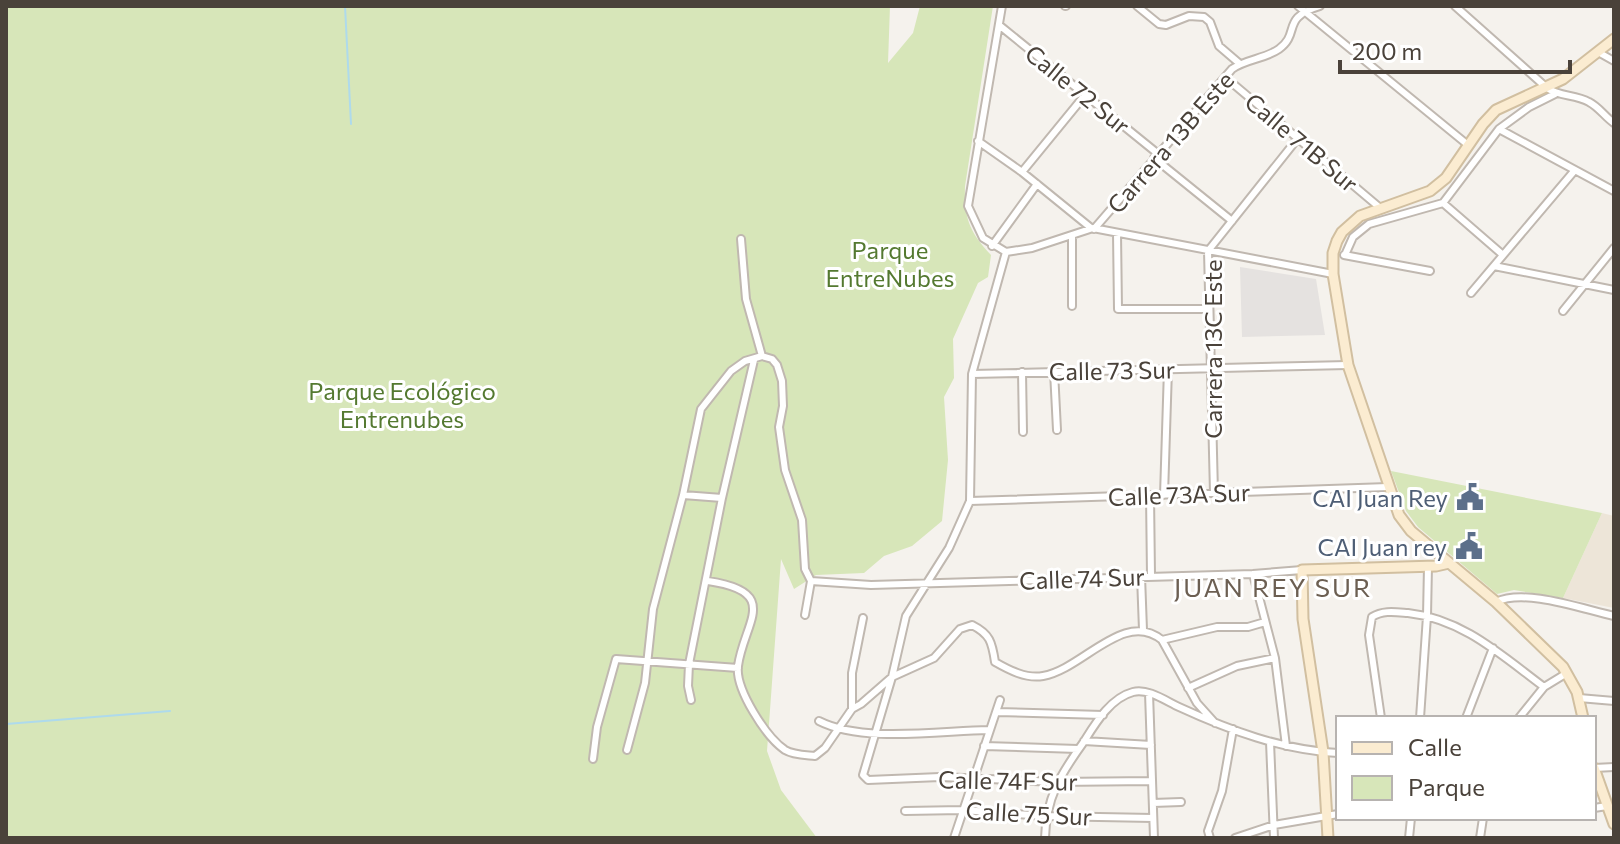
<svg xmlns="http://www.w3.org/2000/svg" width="1620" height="844" font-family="Commissioner,sans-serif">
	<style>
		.education { fill: #ede5d8 }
		.green { fill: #d7e6b9 }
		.parking { fill: #e5e2e0 }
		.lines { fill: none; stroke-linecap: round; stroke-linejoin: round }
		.stream { stroke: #aedaec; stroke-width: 2 }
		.street-casing { stroke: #c0b8b0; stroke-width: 10 }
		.secondary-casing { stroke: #d1bfa0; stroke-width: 13 }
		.street { stroke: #fff; stroke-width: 6 }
		.secondary { stroke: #fbecd1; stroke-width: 9 }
		.labels { text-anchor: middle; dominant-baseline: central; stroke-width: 6; stroke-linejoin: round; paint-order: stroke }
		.street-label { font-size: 24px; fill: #4a423a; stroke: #fff }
		.park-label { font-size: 24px; fill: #547930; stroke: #fff }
		.service-label { font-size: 24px; fill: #4e5e75; stroke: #fff; text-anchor: end }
		.neighbourhood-label { font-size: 26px; letter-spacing: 2px; fill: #6c5f52; stroke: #fff }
	</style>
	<rect width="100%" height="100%" fill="#f5f2ed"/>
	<!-- education -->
	<path class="education" d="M1602 513 1614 516V608L1563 598Z"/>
	<!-- green -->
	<path class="green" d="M6 6H890L888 63 913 33 920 6H993L965 186C964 218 969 231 991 255L988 277 978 283 953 339 954 378 944 397 948 460 942 521 912 546 884 556 864 573 816 575 794 589 781 559 767 751 781 790 817 838H6Z
		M1391 471 1602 513 1563 598 1514 590 1497 594 1418 527 1406 511Z"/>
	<!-- parking -->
	<path class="parking" d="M1240 267 1316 279 1325 335 1242 337Z"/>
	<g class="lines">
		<!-- stream -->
		<path class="stream" d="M345 6 351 124
			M6 724 170 711"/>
		<!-- street casing -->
		<g class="street-casing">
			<path id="street" d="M1002 6 968 206 983 238 1006 252
				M1065 6H1066
				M1137 6 1159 24 1166 25 1189 16 1204 17 1210 22 1219 46 1240 64
				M1298 6 1468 145
				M1455 6 1547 88C1560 97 1575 94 1589 102 1599 107 1605 117 1614 123
				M999 25 1157 153
				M1598 52 1614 61
				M1225 77 1379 207
				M1499 129 1614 191
				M978 141 1022 172 1091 228
				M1154 158 1232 221
				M1022 172 1085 95
				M1443 203 1503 255
				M1094 229 1232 69C1246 59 1265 59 1279 49 1301 33 1280 18 1320 6
				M1117 233 1118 309H1209
				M741 239 746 299 762 356
				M992 246 1037 184
				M1006 252 972 374 970 501 949 548 906 616 892 677 863 775 868 780 940 777 1056 782 1152 781
				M1006 252 1032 248 1093 228 1333 274
				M1344 255 1430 271
				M1345 255 1353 237 1369 224 1443 203 1499 129 1529 107 1555 94
				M1494 266 1614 290
				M1471 293 1575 170
				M1072 306V236
				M1563 311 1614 248
				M762 356 772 359 777 365 782 381 783 406 779 427 785 470 802 520 805 569 811 581 805 615
				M1054 371 1057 430
				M1022 372 1023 432
				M972 374 1348 365
				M1214 493 1208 251 1298 138
				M683 495 722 498
				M1150 495 1151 575
				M1164 495 1168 369
				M970 501 1388 487
				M1253 574 1275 658 1286 746
				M1141 576 1143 630
				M708 581C782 592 744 622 738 666 735 689 766 737 785 750 793 755 806 755 815 756L825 748 852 709 861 704 892 677 934 658 960 629 972 625C990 634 992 642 995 662 1009 670 1026 679 1043 676 1083 669 1124 609 1162 640L1197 703 1215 723
				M811 581 871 585 1253 574 1302 570
				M1496 602C1525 588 1582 609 1614 616
				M1162 640 1217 627H1248L1265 622
				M1188 688 1237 666 1275 658
				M1149 693 1154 838
				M1579 698 1614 701
				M691 700 688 686 689 664 722 498 754 360
				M852 709V673L863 618
				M996 712 1103 715
				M1381 718 1369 635 1372 617C1383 610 1395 612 1408 613 1463 619 1501 655 1544 687
				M1420 718 1427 616 1428 566
				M1466 718 1493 648
				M1519 718 1544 687 1567 673
				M819 721C862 743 939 731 988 730
				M1084 741 1151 745
				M1270 742 1274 838
				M984 746 1078 749
				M627 750 645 683 653 609 683 495 701 409 731 371 745 361 762 356
				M593 759 597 727 616 659 738 668
				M1594 768 1614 767
				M1153 803 1181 802
				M1594 808 1607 806
				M905 811 962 810 1045 816 1153 818
				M954 838 1000 700
				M1045 838C1046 798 1060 775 1083 743 1095 724 1110 698 1133 692 1148 688 1166 701 1179 707 1229 730 1282 750 1338 753
				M1210 838 1208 831 1222 791 1233 729
				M1235 838 1274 825 1338 814
				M1409 838 1411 818
				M1480 838 1483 818"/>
		</g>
		<!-- secondary casing -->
		<g class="secondary-casing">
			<path id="secondary" d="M1583 718 1577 692 1563 667 1496 602 1411 531 1399 515 1348 365 1333 274V253L1337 241 1342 232 1360 216 1430 191 1446 178 1483 124 1496 110 1563 79 1614 39
				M1594 768 1614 824
				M1328 838 1323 752 1303 619 1302 570 1436 566 1449 563"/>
		</g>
		<!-- street -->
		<use href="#street" class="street"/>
		<!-- secondary -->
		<use href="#secondary" class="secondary"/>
	</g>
	<!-- icons -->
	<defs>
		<g id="civic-bare" transform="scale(2.16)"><path d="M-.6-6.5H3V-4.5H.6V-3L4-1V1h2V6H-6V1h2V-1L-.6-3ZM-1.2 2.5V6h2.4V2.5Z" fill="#5c6f8a" stroke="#fff" stroke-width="2.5" paint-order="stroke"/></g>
	</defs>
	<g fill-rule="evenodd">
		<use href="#civic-bare" x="1470" y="497"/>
		<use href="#civic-bare" x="1469" y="546"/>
	</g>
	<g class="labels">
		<!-- street labels -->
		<g class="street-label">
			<text transform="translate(1078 89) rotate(39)">Calle 72 Sur</text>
			<text transform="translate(1170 142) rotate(-49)">Carrera 13B Este</text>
			<text transform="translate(1302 142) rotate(40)">Calle 71B Sur</text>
			<text transform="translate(1212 349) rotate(-90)">Carrera 13C Este</text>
			<text transform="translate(1112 370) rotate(-1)">Calle 73 Sur</text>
			<text transform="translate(1179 494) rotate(-2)">Calle 73A Sur</text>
			<text transform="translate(1082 578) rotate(-2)">Calle 74 Sur</text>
			<text transform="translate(1008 780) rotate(1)">Calle 74F Sur</text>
			<text transform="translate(1029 813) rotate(3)">Calle 75 Sur</text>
		</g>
		<!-- park labels -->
		<g class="park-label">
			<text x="890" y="249">Parque<tspan x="890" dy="28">EntreNubes</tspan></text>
			<text x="402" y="390">Parque Ecológico<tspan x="402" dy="28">Entrenubes</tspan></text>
		</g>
		<!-- service labels -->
		<g class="service-label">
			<text x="1448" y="497">CAI Juan Rey</text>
			<text x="1447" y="546">CAI Juan rey</text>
		</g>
		<!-- neighbourhood labels -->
		<g class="neighbourhood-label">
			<text x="1273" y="586">JUAN REY SUR</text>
		</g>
	</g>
	<!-- border -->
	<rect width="1620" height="844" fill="none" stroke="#4a423a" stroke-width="16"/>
	<!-- legend -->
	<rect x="1336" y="716" width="260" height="104" fill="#ffffff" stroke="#b7b3b0" stroke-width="2"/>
	<rect x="1352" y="742" width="40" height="12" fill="#fbecd1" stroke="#b7b3b0" stroke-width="2"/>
	<text x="1408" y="756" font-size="24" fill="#4a423a">Calle</text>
	<rect x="1352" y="776" width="40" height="24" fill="#d7e6b9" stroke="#b7b3b0" stroke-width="2"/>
	<text x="1408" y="796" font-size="24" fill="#4a423a">Parque</text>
	<!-- scale -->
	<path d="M1340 60v12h230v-12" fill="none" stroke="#4a423a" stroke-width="4"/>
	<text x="1352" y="60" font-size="24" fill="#4a423a" stroke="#ffffff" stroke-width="6" paint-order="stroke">200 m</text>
</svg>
